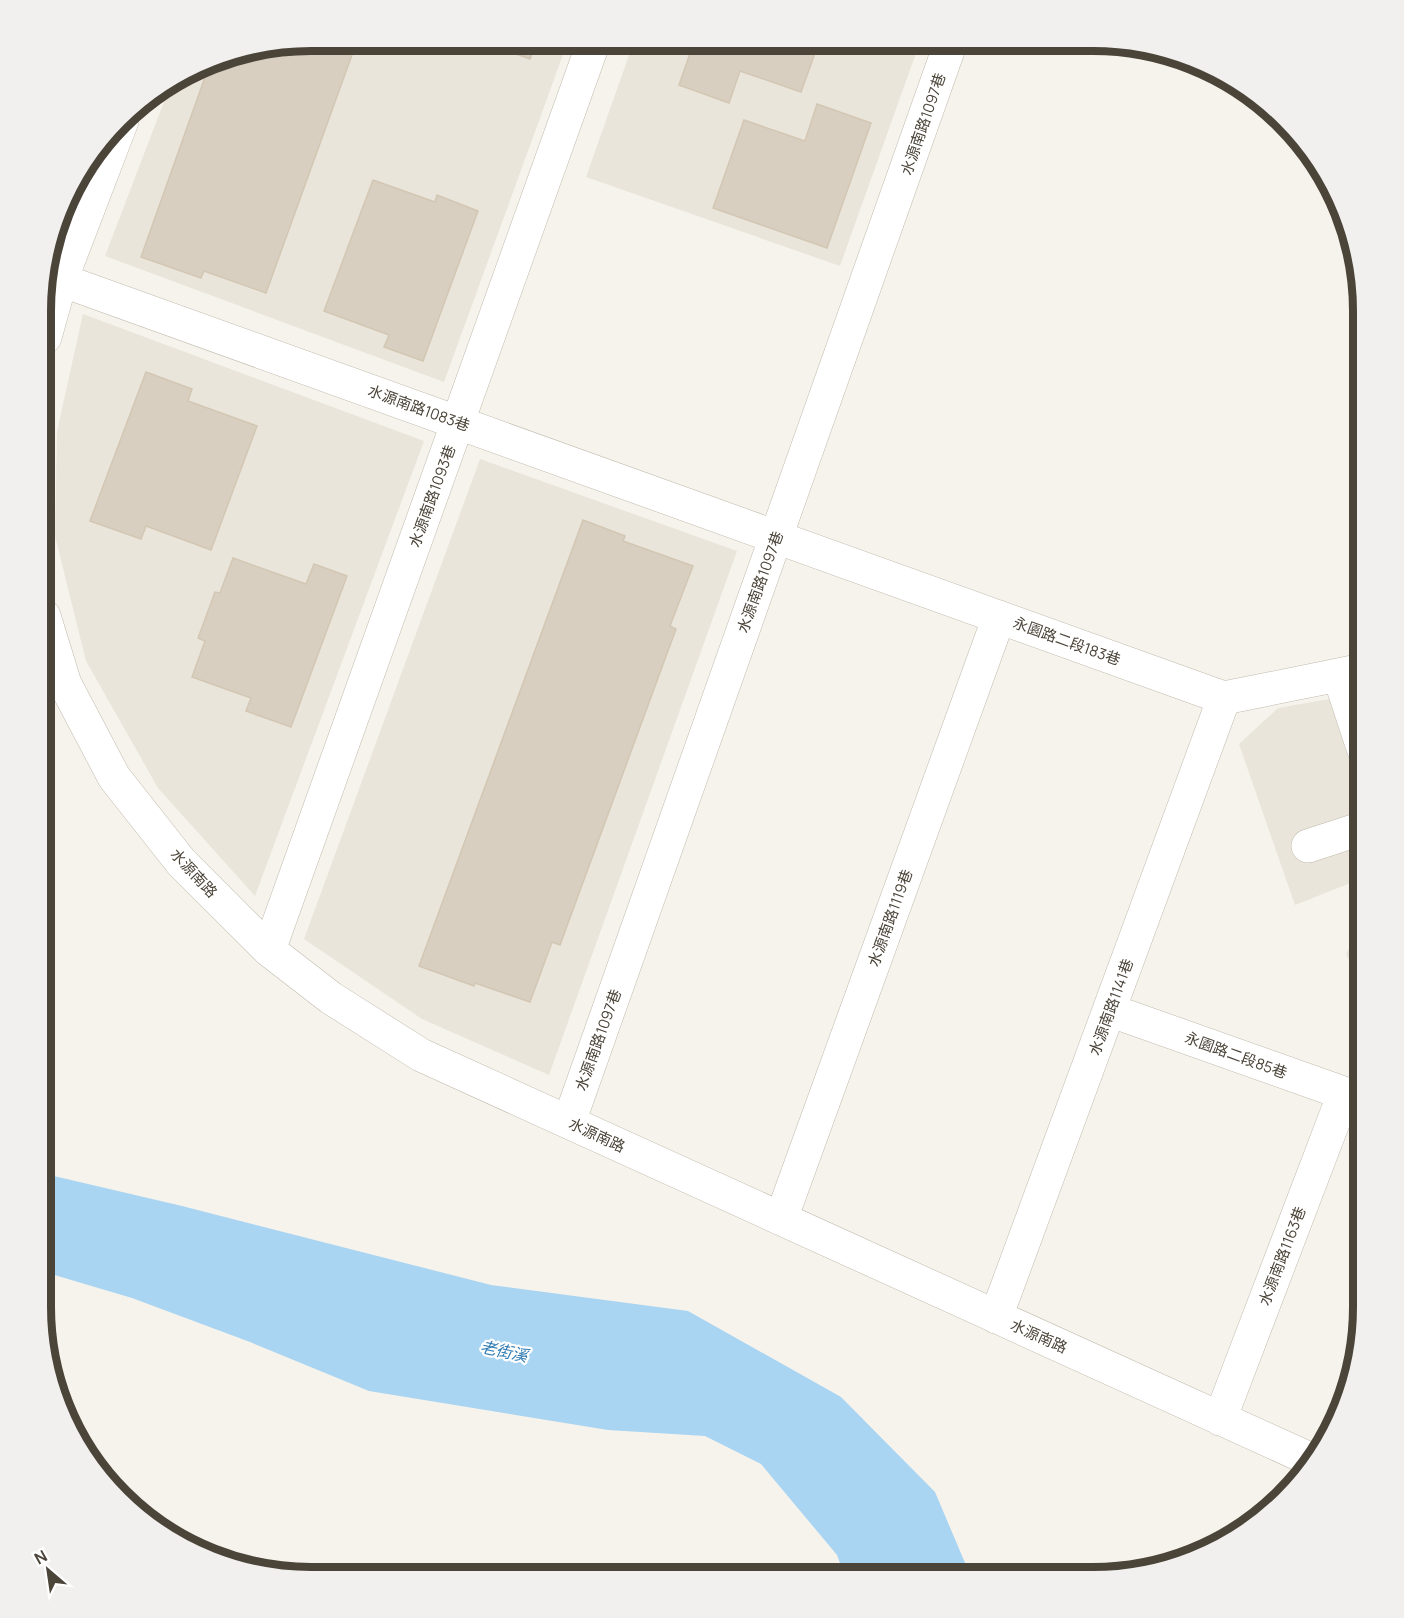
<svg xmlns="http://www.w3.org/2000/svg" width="1404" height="1618" font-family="Manrope,'Noto Sans TC',sans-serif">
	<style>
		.residential { fill: #eae5da }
		.water { fill: #a9d4f2 }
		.building { fill: #d8cfc1; stroke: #d3c7b4; stroke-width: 1.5 }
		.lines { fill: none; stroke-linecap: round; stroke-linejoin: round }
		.minor-casing { stroke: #c2bbae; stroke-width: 34 }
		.minor { stroke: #fff; stroke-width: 33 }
		.labels { text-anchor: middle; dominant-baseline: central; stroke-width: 4.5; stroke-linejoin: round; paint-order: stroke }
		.street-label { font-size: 15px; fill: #4b4439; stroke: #fff }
		.water-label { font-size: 16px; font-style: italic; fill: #2e7ab2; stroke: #fff }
		.rim { fill: none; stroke: #4b4439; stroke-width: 8 }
	</style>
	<rect width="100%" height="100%" fill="#f6f3ec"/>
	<!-- residential -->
	<path class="residential" d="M311 41H568L444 382 105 256 170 86 224 55Z
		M634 41 920 42 840 266 586 177Z
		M83 314 424 441 255 896 158 788 86 661 55 536 57 431Z
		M480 459 737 551 549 1075 422 1019 304 939Z
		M1363 693V878L1295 905 1239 744 1278 708Z
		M1363 923V989L1346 954Z"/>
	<!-- water -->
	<path class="water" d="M41 1173 182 1206 491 1285 688 1311 841 1397 935 1492 971 1577H845L837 1555 761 1464 705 1436 608 1430 369 1391 250 1342 132 1298 41 1271Z"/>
	<!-- building -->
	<path class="building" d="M311 40 357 41 266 293 204 271 201 278 141 257 210 63 224 55Z
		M495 41H537L530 59 493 46Z
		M694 42H819L801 92 740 71 729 103 679 85Z
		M817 104 871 123 827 248 713 208 744 120 805 141Z
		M373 180 435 202 437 195 478 211 423 361 384 347 389 335 324 311Z
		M146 372 192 389 188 401 257 426 211 550 146 526 141 539 90 521Z
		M583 520 625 536 623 541 693 566 670 626 676 629 560 945 552 942 530 1002 475 983 474 986 419 966Z
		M233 558 306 584 314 564 347 576 291 727 246 711 251 698 192 677 205 641 198 638 215 592 220 593Z"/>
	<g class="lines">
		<!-- minor casing -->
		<g class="minor-casing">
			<path id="minor" d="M61 280 1224 698 1363 670
				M45 337 61 280 122 121
				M44 616 65 684 114 777 181 862 269 950 331 998 421 1055 1314 1461
				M1339 675 1363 748
				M1308 846 1363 828
				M269 950 594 41
				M1109 1010 1363 1100
				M569 1122 951 42
				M781 1219 999 617
				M996 1317 1224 698
				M1220 1419 1344 1094"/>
		</g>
		<!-- minor -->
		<use href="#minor" class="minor"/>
	</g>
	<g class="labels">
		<!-- street labels -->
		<g class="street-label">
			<text transform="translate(923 124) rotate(-71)">水源南路1097巷</text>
			<text transform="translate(419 408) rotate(20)">水源南路1083巷</text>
			<text transform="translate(432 496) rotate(-70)">水源南路1093巷</text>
			<text transform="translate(760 582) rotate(-70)">水源南路1097巷</text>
			<text transform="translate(1067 641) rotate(20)">永園路二段183巷</text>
			<text transform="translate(194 873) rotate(47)">水源南路</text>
			<text transform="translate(890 918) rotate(-70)">水源南路1119巷</text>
			<text transform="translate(1111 1007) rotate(-70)">水源南路1141巷</text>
			<text transform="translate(598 1040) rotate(-70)">水源南路1097巷</text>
			<text transform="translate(1236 1055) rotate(20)">永園路二段85巷</text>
			<text transform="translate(597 1135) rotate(25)">水源南路</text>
			<text transform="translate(1282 1256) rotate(-69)">水源南路1163巷</text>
			<text transform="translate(1039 1336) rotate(24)">水源南路</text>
		</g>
		<!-- water labels -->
		<g class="water-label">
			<text transform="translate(504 1351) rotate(12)">老街溪</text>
		</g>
	</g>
	<!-- crop -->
	<path d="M0 0H1404V1618H0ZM311 51H1093A260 260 0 0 1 1353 311V1307A260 260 0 0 1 1093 1567H311A260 260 0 0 1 51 1307V311A260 260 0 0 1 311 51Z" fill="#f1f0ef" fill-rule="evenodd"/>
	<path class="rim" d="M311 51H1093A260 260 0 0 1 1353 311V1307A260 260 0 0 1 1093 1567H311A260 260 0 0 1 51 1307V311A260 260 0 0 1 311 51Z"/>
	<!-- north arrow -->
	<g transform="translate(48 1570) rotate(331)" stroke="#ffffff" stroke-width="4.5" paint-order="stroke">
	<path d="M0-4.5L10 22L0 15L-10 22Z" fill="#4b4439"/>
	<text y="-9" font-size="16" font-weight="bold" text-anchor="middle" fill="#4b4439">N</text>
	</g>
</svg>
